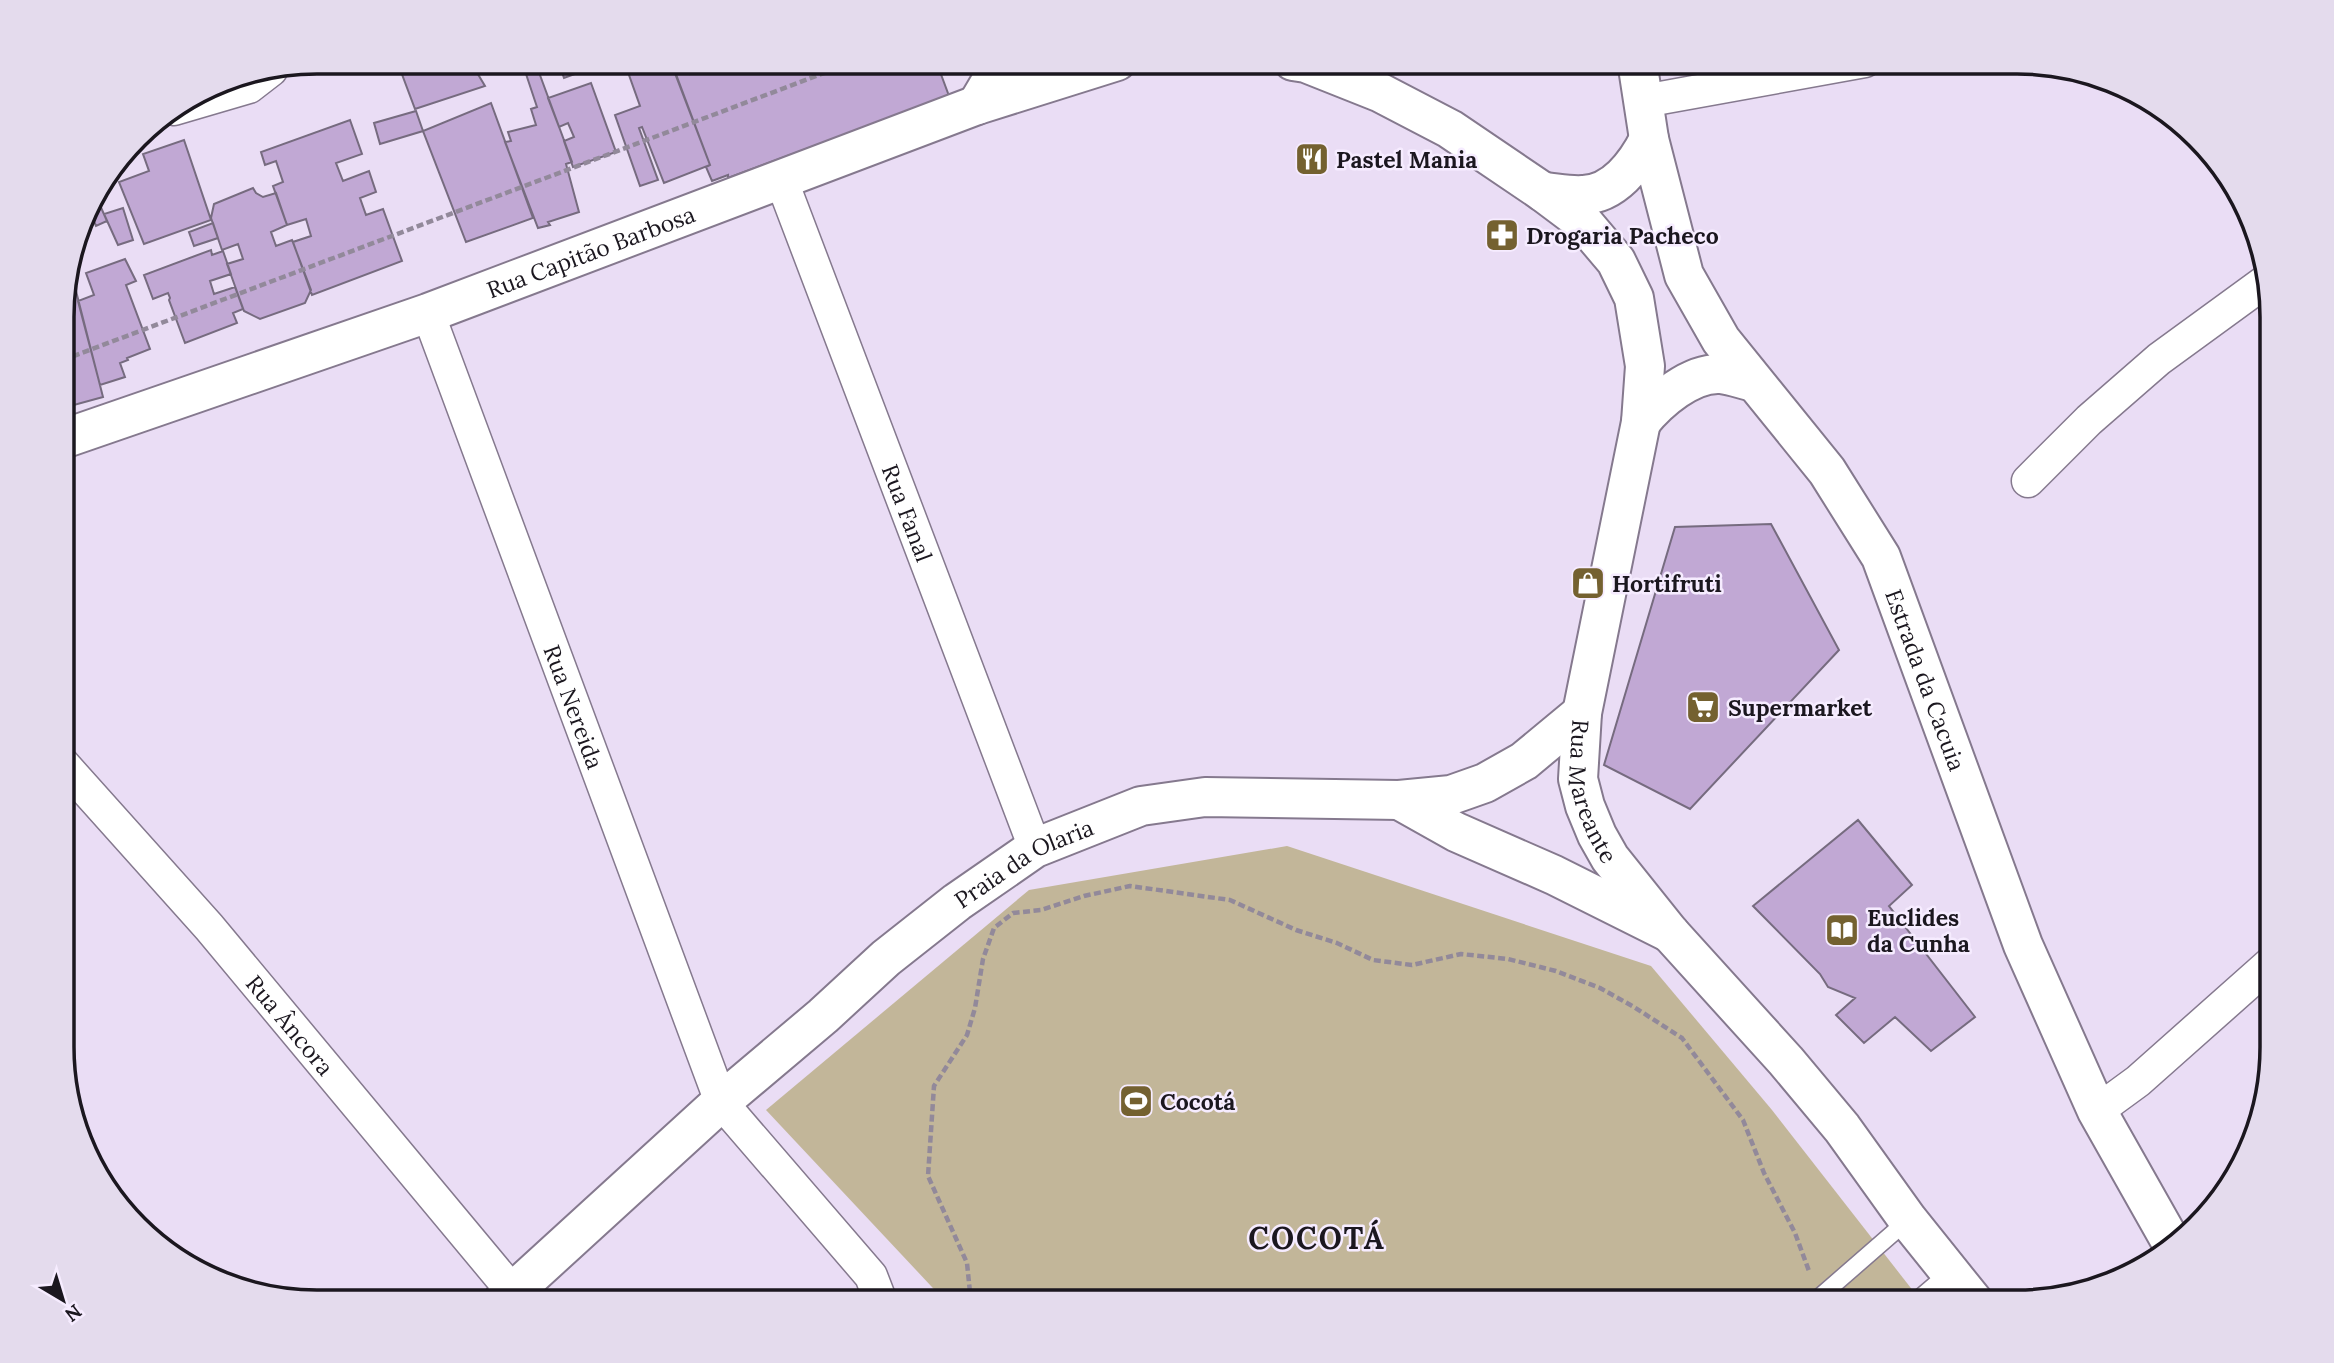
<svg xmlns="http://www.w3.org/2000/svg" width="2334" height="1363" font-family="Lora,serif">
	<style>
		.green { fill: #c2b699 }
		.building { fill: #c1a8d4; stroke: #766b7f; stroke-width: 2 }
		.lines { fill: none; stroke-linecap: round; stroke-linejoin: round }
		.service-casing { stroke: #85798e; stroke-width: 19 }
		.minor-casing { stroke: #85798e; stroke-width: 35 }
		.tertiary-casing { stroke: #85798e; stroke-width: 42 }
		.secondary-casing { stroke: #85798e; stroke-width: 42 }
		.path { stroke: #92899a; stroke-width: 4.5; stroke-dasharray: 7 3.5; stroke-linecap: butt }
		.service { stroke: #fff; stroke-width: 16 }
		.minor { stroke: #fff; stroke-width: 32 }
		.tertiary { stroke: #fff; stroke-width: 38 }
		.secondary { stroke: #fff; stroke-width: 38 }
		.labels { text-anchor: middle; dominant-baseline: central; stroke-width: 5; stroke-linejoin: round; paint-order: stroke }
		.poi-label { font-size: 23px; font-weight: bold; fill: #1b171f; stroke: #f6ecff; text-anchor: start }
		.street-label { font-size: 23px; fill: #1b171f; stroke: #f6ecff }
		.district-label { font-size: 30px; font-weight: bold; letter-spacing: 2px; fill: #1b171f; stroke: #f6ecff }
		.rim { fill: none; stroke: #1b171f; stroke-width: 3.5 }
	</style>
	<rect width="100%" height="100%" fill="#eaddf5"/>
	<!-- green -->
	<path class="green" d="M1287 846 1651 966 1772 1110 1921 1301 946 1302 766 1110 1029 890Z"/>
	<!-- building -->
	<path class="building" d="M397 61H450L452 67 470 61 485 86 415 109Z
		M558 61H595L597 66 564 78Z
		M624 61H671L710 165 664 183 642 127 639 128 658 180 640 186 615 115 640 106Z
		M725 61H936L949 96 728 178V175L712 181 706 167 710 165 673 68 686 63 690 74Z
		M537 67 572 162 566 164 579 212 548 222 550 225 538 228 505 142 511 141 508 132 536 125 531 109 537 107 525 71Z
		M591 83 616 152 573 167 564 141 574 137 568 123 559 127 548 98Z
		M491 103 533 218 466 242 423 131Z
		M416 111 423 131 380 144 374 123Z
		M350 120 362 154 336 163 343 181 369 171 376 192 360 198 366 215 383 209 402 261 312 295 293 242 311 236 306 219 287 225 273 186 283 182 276 161 265 165 261 152Z
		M184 140 211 220 144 244 119 182 149 171 143 154Z
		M253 188 256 193 263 197 276 193 287 225 271 232 276 246 292 240 311 290 305 303 260 319 244 311 227 264 243 259 238 244 222 250 211 218 214 204Z
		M99 203 107 221 96 226 88 207Z
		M123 208 133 240 118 245 104 214Z
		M213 223 218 238 194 246 189 232Z
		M211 250 212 255 223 251 231 274 210 281 214 294 235 287 243 309 233 313 237 323 185 343 169 300 170 298 168 293 153 299 144 275Z
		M125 259 136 281 126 285 150 349 127 358 128 360 120 363 125 377 100 385 78 301 94 295 86 273Z
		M76 291 103 397 63 408V294Z
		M1771 524 1839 650 1690 809 1604 765 1675 527Z
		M1858 820 1912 885 1889 906 1975 1017 1931 1051 1895 1017 1864 1043 1836 1015 1855 998 1828 987 1820 974 1753 906Z"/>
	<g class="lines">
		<!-- service casing -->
		<g class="service-casing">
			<path id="service" d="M1815 1301 1908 1220
				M1916 1301 1950 1272"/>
		</g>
		<!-- minor casing -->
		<g class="minor-casing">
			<g id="minor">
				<path d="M1644 101 1865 61"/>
				<path d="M174 109 249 87 271 70"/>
				<path id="s1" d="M781 179 1035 848"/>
				<path id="s2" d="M428 313 721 1102 871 1276 881 1302"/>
				<path d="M2028 481 2089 420 2159 359 2266 281"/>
				<path id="s3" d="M63 764 209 927 513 1292"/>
				<path d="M2097 1111 2138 1081 2272 962"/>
			</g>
		</g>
		<!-- tertiary casing -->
		<g class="tertiary-casing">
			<g id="tertiary">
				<path d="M1399 800 1456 832 1554 875 1670 933"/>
				<path id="s4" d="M502 1302 721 1102 823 1016 886 958 957 902 1035 848 1141 806 1205 797 1399 800 1451 795 1485 783 1524 761 1582 713"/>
			</g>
		</g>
		<!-- secondary casing -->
		<g class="secondary-casing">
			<g id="secondary">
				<path id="s5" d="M1293 61 1306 63 1379 92 1450 129 1543 192 1583 222 1616 261 1634 298 1645 366 1641 422 1582 713 1578 779 1585 806 1597 835 1610 858 1670 933 1786 1061 1842 1128 1908 1220 1973 1301"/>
				<path id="s6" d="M1637 61 1649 139 1684 275 1721 340 1827 471 1881 557 2023 945 2097 1111 2171 1242"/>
				<path d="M977 105 1003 61"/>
				<path d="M1543 192C1556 193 1570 196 1583 195 1614 194 1636 165 1649 139"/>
				<path d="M1641 422C1658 401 1691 372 1721 374 1732 375 1744 380 1754 382"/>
				<path id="s7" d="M63 439 428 313 977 105 1117 61"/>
			</g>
		</g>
		<!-- path -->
		<path class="path" d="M63 360 856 61
			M971 1302 967 1263 928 1176 934 1086 967 1035 975 1008 983 959 994 928 1013 913 1041 910 1084 896 1130 886 1230 900 1296 930 1337 943 1373 960 1412 965 1461 954 1508 959 1556 971 1600 988 1634 1007 1682 1038 1743 1120 1764 1173 1795 1233 1809 1271"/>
		<!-- service -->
		<use href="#service" class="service"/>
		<!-- minor -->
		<use href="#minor" class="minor"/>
		<!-- tertiary -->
		<use href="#tertiary" class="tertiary"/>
		<!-- secondary -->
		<use href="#secondary" class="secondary"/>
	</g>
	<!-- icons -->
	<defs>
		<g id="restaurant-square" transform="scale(1.75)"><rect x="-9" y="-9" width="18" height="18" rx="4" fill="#746130" stroke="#f6ecff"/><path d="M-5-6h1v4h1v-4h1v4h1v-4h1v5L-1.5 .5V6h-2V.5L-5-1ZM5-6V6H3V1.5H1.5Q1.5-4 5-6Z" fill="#fff"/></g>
		<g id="pharmacy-square" transform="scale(1.75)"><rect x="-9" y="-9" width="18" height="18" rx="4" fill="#746130" stroke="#f6ecff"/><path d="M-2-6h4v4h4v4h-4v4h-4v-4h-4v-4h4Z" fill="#fff"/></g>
		<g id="shop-square" transform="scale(1.75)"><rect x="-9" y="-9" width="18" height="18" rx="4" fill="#746130" stroke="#f6ecff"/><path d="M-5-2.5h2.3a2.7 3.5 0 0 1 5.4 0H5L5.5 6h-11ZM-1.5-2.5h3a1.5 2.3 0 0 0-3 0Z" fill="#fff"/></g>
		<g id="supermarket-square" transform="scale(1.75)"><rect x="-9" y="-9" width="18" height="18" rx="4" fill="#746130" stroke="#f6ecff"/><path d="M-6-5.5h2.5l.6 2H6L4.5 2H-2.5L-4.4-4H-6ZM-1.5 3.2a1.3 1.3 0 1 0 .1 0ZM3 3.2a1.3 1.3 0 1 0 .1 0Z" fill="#fff"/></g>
		<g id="library-square" transform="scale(1.75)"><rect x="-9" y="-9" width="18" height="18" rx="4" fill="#746130" stroke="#f6ecff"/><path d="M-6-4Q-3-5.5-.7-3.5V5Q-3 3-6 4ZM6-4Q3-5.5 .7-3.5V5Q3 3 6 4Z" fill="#fff"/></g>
		<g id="stadium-square" transform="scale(1.75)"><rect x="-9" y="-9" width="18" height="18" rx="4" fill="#746130" stroke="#f6ecff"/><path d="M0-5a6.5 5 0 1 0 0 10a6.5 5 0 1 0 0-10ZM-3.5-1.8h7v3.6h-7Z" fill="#fff"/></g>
	</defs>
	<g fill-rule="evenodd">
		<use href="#restaurant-square" x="1312" y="159"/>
		<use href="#pharmacy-square" x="1502" y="235"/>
		<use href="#shop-square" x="1588" y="583"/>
		<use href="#supermarket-square" x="1703" y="707"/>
		<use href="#library-square" x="1842" y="930"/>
		<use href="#stadium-square" x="1136" y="1101"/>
	</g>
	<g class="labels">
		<!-- poi labels -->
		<g class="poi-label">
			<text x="1336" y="159">Pastel Mania</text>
			<text x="1526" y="235">Drogaria Pacheco</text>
			<text x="1612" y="583">Hortifruti</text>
			<text x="1728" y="707">Supermarket</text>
			<text x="1867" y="917">Euclides<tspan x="1867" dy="26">da Cunha</tspan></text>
			<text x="1160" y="1101">Cocotá</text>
		</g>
		<!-- street labels -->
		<g class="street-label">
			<text stroke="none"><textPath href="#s7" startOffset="560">Rua Capitão Barbosa</textPath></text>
			<text stroke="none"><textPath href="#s1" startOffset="357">Rua Fanal</textPath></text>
			<text stroke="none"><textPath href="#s6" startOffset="695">Estrada da Cacuia</textPath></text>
			<text stroke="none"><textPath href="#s2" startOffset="420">Rua Nereida</textPath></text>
			<text stroke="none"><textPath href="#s5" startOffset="929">Rua Mareante</textPath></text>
			<text stroke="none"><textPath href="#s4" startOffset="684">Praia da Olaria</textPath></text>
			<text stroke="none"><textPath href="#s3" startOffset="346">Rua Âncora</textPath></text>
		</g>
		<!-- district labels -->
		<g class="district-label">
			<text x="1317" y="1238">COCOTÁ</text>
		</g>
	</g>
	<!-- crop -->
	<path d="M0 0H2334V1363H0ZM317 74H2017A243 243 0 0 1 2260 317V1047A243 243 0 0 1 2017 1290H317A243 243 0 0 1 74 1047V317A243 243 0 0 1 317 74Z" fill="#e4dbed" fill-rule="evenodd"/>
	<path class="rim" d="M317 74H2017A243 243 0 0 1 2260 317V1047A243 243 0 0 1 2017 1290H317A243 243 0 0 1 74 1047V317A243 243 0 0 1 317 74Z"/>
	<!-- north arrow -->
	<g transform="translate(63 1300) rotate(142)" stroke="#f6ecff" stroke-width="5" paint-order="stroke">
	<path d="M0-5L12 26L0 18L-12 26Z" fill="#1b171f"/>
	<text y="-10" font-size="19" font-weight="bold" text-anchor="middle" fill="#1b171f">N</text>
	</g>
</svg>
